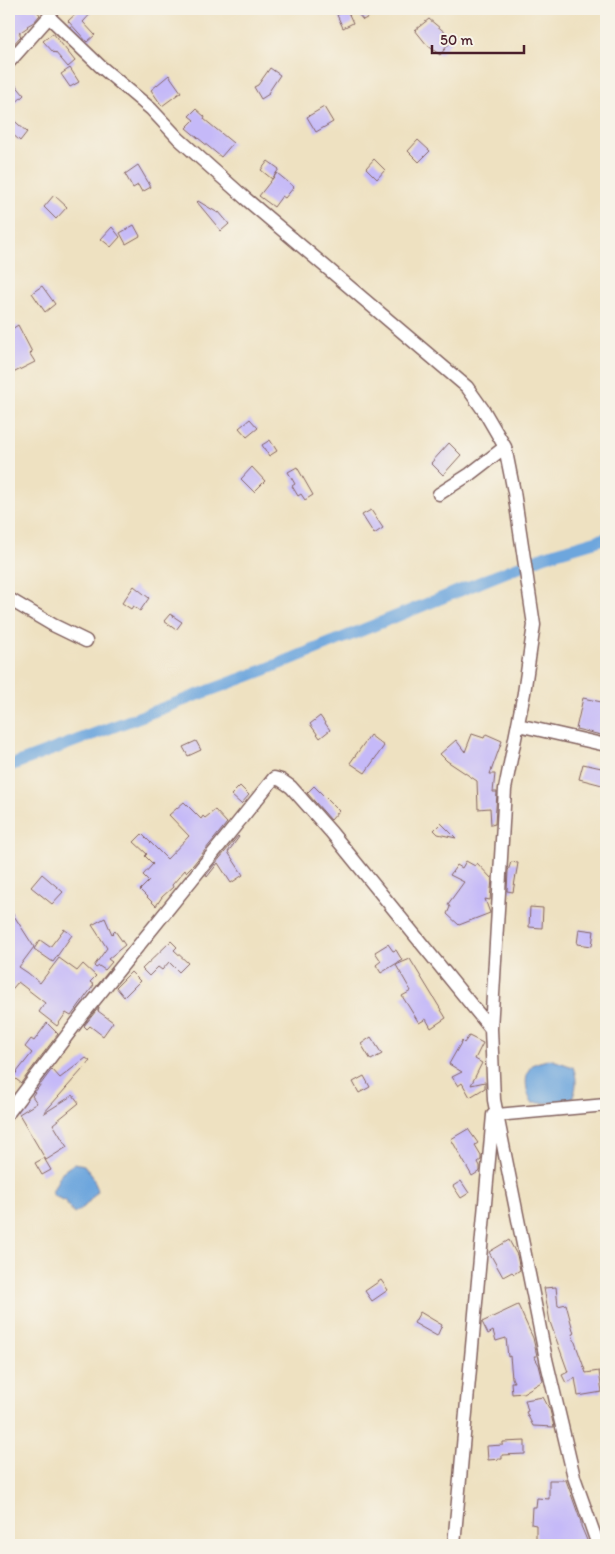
<svg xmlns="http://www.w3.org/2000/svg" width="615" height="1554" font-family="Itim,sans-serif">
	<style>
		.water { fill: #6da6dd; stroke: #5c6284 }
		.lines { fill: none; stroke-linecap: round; stroke-linejoin: round }
		.canal { stroke: #6da6dd; stroke-width: 12 }
		.building { fill: #c5b9f8 }
		.minor-casing { stroke: #836360; stroke-width: 15 }
		.minor { stroke: #fff; stroke-width: 12 }
	</style>
	<rect width="100%" height="100%" fill="#f7f3e8"/>
	<filter id="ink" filterUnits="userSpaceOnUse"><feTurbulence type="fractalNoise" baseFrequency=".02" numOctaves="2"/><feDisplacementMap in="SourceGraphic" scale="10" xChannelSelector="R" yChannelSelector="G"/><feConvolveMatrix kernelMatrix="1 2 1 2 8 2 1 2 1" color-interpolation-filters="sRGB"/></filter>
	<filter id="wash" filterUnits="userSpaceOnUse"><feTurbulence type="fractalNoise" baseFrequency=".0096" numOctaves="4" result="noise"/><feDisplacementMap in="SourceGraphic" scale="20" xChannelSelector="R" yChannelSelector="G"/><feGaussianBlur stdDeviation="1.12" result="paint"/><feColorMatrix in="noise" values="0 0 0 0 0 0 0 0 0 0 0 0 0 0 0 0 0 1.4 0 .05"/><feComposite in="paint" operator="in"/></filter>
	<g filter="url(#wash)">
		<rect width="100%" height="100%" fill="#eee1c1"/>
		<!-- water -->
		<path class="water" d="M550 1059 573 1067C578 1079 577 1093 569 1103H532C526 1093 522 1072 534 1064 538 1062 545 1061 550 1059Z
			M75 1163 84 1165 93 1177 98 1191 85 1206 74 1214 65 1201 54 1196 52 1192 62 1172Z"/>
		<g class="lines">
			<!-- canal -->
			<path class="canal" d="M9 766 264 670 545 556 606 538"/>
		</g>
		<g id="blocks">
			<!-- building -->
			<path class="building" d="M9 9H36L40 15 34 22 27 26 28 27 19 33 21 36 9 49Z
				M81 9H95L83 22 95 35 87 42 68 21Z
				M354 9H383L363 20Z
				M347 10 353 23 343 28 337 15Z
				M429 19 453 39 440 55 427 45 415 30Z
				M53 33 75 61 68 67 55 52 54 53 43 41Z
				M70 68 79 82 70 87 61 74Z
				M270 68 280 75 268 93 269 94 261 99 254 87 258 85Z
				M169 75 181 92 162 106 151 90Z
				M14 83 24 95 9 109V88Z
				M324 107 333 122 316 132 307 117Z
				M196 109 205 117 204 119 233 143 221 157 186 128 194 120 189 116Z
				M9 116 27 132 20 141 9 131Z
				M418 140 430 151 419 162 408 151Z
				M374 159 385 170 377 179 366 168Z
				M268 161 279 169 272 179 261 170Z
				M138 165 151 187 142 192 138 185 133 188 125 174Z
				M277 173 294 187 285 198 282 196 274 207 259 196Z
				M54 195 67 207 56 219 44 207Z
				M198 201 218 213 219 212 229 224 221 231 197 202Z
				M134 225 140 236 126 244 120 233Z
				M112 227 120 237 111 247 101 239Z
				M42 286 55 304 45 312 32 293Z
				M18 325 32 352 30 354 35 362 9 375V331Z
				M250 419 258 428 247 437 239 428Z
				M270 440 277 451 269 456 262 445Z
				M449 443 461 455 443 475 431 463Z
				M252 467 265 481 254 492 241 479Z
				M297 467 313 495 305 500 301 494 298 496 292 486 295 484 288 472Z
				M371 510 383 528 374 534 362 515Z
				M134 586 149 598 140 611 133 606 131 609 122 603Z
				M170 614 182 622 176 630 164 621Z
				M583 698 606 703 605 736 576 729Z
				M320 716 330 730 320 738 310 724Z
				M472 734 484 738 486 734 502 741 490 774H495L493 792H497L495 824 491 825 490 808 478 809 477 781 447 761 440 754 456 740 465 752Z
				M370 735 384 746 365 773 350 763Z
				M196 741 201 750 188 756 183 747Z
				M583 764 606 769V786L579 779Z
				M240 786 249 795 241 804 231 795Z
				M314 786 339 811 331 820 307 793Z
				M184 802 201 819 203 816 205 818 215 810 227 823 193 865 186 872 185 870 172 885 173 887 162 897 156 906 140 890 149 881 143 875 153 864 145 856 147 854 134 842 142 834 167 859 189 836 169 815Z
				M441 823 456 838 438 834 434 830Z
				M238 836 239 837 228 852 243 875 231 883 218 863 207 877 206 875Z
				M466 861 475 866 477 863 492 879 490 900 485 899 490 913 459 925 447 914 450 907 448 904 464 882 450 875 457 865 462 868Z
				M511 862 518 863 513 892 507 891 508 871Z
				M42 874 63 892 52 904 31 887Z
				M530 907 543 908 542 928 529 927Z
				M9 908 34 947 19 967 28 973 40 983 59 958 77 971 83 964 96 976 90 982 94 985 71 1016 66 1013 57 1026 39 1012 45 1003 18 982 9 993Z
				M105 918 112 934 115 931 125 945 108 959 112 962 105 970 99 966 96 968 94 966 107 948 92 925Z
				M64 929 72 935 53 962 34 949 40 940 50 947Z
				M579 929 594 931 592 946 577 944Z
				M171 941 177 947 174 950 188 963 179 972 169 962 162 970 158 967 149 976 142 969Z
				M388 944 393 951 396 950 402 960 381 973 376 965 381 961 375 952Z
				M410 959 446 1018 431 1028 426 1019 419 1023 402 996 411 991 396 965Z
				M131 972 140 981 124 997 116 987Z
				M99 1007 98 1011 113 1022 103 1036 90 1026 87 1029 84 1026Z
				M47 1023 58 1034 21 1083 13 1077 32 1053 25 1047 31 1039 34 1041Z
				M469 1036 483 1043 475 1059 482 1063 471 1085 485 1082V1088L470 1097 462 1083 458 1086 452 1077 462 1072 449 1064 462 1041 464 1043Z
				M371 1037 382 1054 371 1060 361 1044Z
				M86 1058 90 1061 43 1114 73 1095 79 1103 53 1124 67 1147 46 1160 19 1114 37 1103 32 1096 52 1069 60 1078Z
				M364 1076 370 1087 359 1093 353 1082Z
				M468 1129 478 1143 475 1145 481 1155V1160L478 1162 480 1166V1171L472 1176 451 1139Z
				M44 1158 51 1170 42 1175 35 1163Z
				M461 1181 469 1193 461 1198 453 1186Z
				M509 1240 517 1255 520 1270 514 1274 512 1272 503 1277 489 1252Z
				M381 1280 388 1290 372 1301 365 1291Z
				M556 1287 558 1306 566 1304 574 1334H572L586 1373 599 1371 602 1392 578 1396 575 1378 566 1383 562 1375 568 1372 550 1322 544 1288Z
				M518 1305 533 1338 537 1356H534L539 1365 543 1381 523 1393 512 1394 511 1382H514L512 1378 510 1356 508 1357 506 1338 496 1341 493 1331 488 1334 482 1322Z
				M420 1312 442 1325 437 1336 414 1323Z
				M543 1397 550 1410 554 1427 533 1426 526 1412 528 1411 525 1400Z
				M525 1441V1454L502 1455V1459L488 1460 487 1446 503 1445V1442Z
				M549 1480H566L581 1522V1526L589 1545H536V1525L531 1524 532 1507H536L537 1498 549 1499Z"/>
		</g>
	</g>
	<g filter="url(#ink)">
		<use href="#blocks" fill-opacity="0" stroke="#836360" stroke-width="1"/>
		<g class="lines">
			<!-- minor casing -->
			<g class="minor-casing">
				<path id="minor" d="M49 17 100 66 151 109 179 139 246 199 467 387 484 411 505 447 514 492 534 625 524 693 505 789 491 1029 494 1100 546 1359 574 1477 598 1545
					M9 62 49 17 52 9
					M439 494 470 474 505 447
					M9 599 53 625 86 641
					M518 725 606 745
					M9 1112 84 1013 274 778 281 780 291 787 331 832 491 1029
					M497 1115 606 1105
					M454 1545 493 1115"/>
			</g>
			<!-- minor -->
			<use href="#minor" class="minor"/>
		</g>
	</g>
	<!-- margin -->
	<rect width="615" height="1554" fill="none" stroke="#f7f3e8" stroke-width="30"/>
	<!-- scale -->
	<path d="M432 45v8h92v-8" fill="none" stroke="#4a1f2b" stroke-width="2.5"/>
	<text x="440" y="45" font-size="15" fill="#4a1f2b" stroke="#f7f3e8" stroke-width="4" paint-order="stroke">50 m</text>
</svg>
